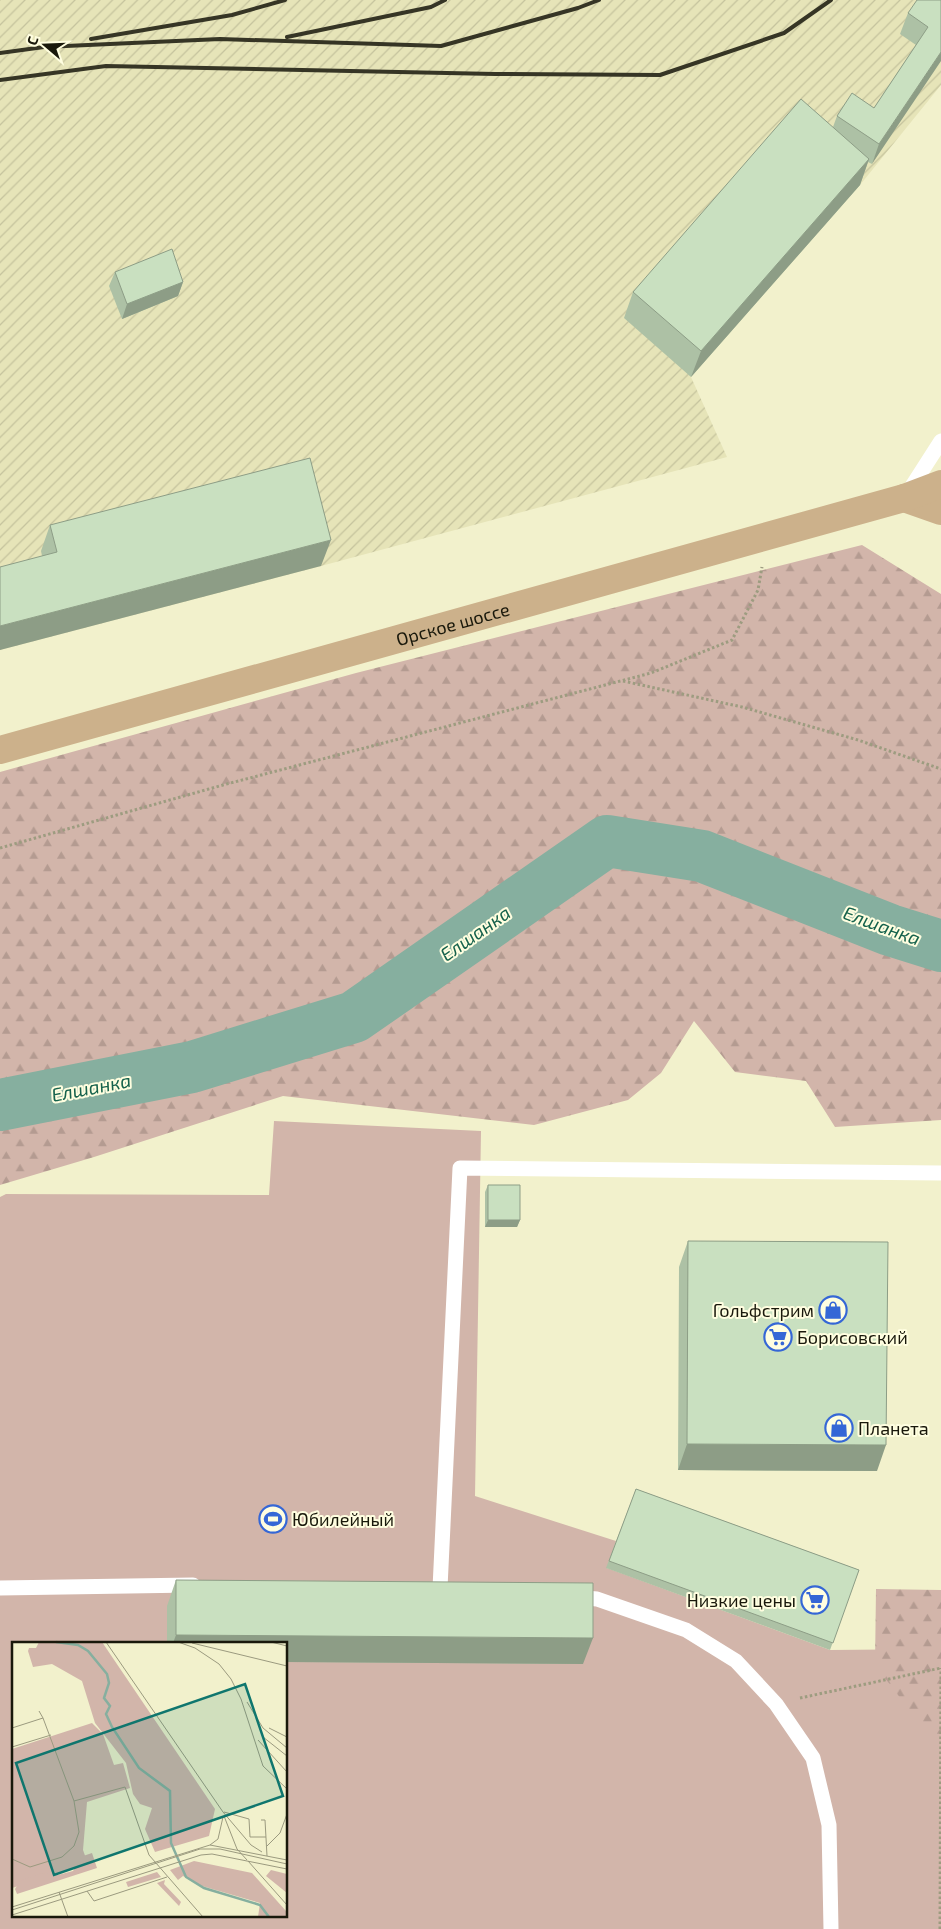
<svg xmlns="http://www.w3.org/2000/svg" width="941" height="1929" font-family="'Exo 2',sans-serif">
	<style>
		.industrial { fill: url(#industrial-furrows) }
		.grass { fill: #d2b5aa; fill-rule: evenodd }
		.forest { fill: url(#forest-firs) }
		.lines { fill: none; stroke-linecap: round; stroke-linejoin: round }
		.river { stroke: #86af9f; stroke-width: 52 }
		.path { stroke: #9d9c80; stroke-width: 3; stroke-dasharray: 2.5 2.5; stroke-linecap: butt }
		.lane { stroke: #fff; stroke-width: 15 }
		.primary { stroke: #ccb18b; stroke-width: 28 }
		.rail { stroke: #363525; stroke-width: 4 }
		.wall { fill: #adc1a5 }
		.shaded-wall { fill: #8d9d86 }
		.building { fill: #c9e0c0; stroke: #8d9d86 }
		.labels { text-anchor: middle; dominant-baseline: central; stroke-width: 4; stroke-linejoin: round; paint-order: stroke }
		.street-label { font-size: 18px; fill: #19180b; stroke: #fffee0 }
		.poi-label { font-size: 18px; fill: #19180b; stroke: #fffee0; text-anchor: start }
		.water-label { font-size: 19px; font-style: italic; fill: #16624c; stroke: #fffee0 }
		.inset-river { fill: none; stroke: #86af9f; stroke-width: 2.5 }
		.inset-road { fill: none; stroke: #9b9a7f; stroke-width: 1 }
		.view { fill: #0f766e; fill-opacity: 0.15; stroke: #0f766e; stroke-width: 2.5 }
		.inset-edge { fill: none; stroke: #19180b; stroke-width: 2.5 }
	</style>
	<defs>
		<pattern id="industrial-furrows" width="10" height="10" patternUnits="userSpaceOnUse" patternTransform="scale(1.25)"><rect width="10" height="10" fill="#e6e4b8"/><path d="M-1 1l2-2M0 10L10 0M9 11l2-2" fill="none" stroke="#c5c39d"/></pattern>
		<pattern id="forest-firs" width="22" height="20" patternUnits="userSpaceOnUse" patternTransform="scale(1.25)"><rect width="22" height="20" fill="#d2b5aa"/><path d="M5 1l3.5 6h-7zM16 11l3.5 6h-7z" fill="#b49b91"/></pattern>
	</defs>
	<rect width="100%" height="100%" fill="#f2f1cc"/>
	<!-- industrial -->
	<path class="industrial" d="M0 0H941V85L860 185 691 377 727 457 321 566 0 650Z"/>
	<!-- grass -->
	<path class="grass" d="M274 1121 481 1131 475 1496 616 1541 607 1568 830 1650 941 1649V1929H0V1197L6 1194 269 1195ZM14 1643H286V1915H14Z"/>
	<!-- forest -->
	<path class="forest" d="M862 545 941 594V1120L835 1127 806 1081 735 1072 694 1021 661 1073 628 1100 534 1125 283 1096 94 1157 0 1185V772L356 673Z
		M876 1589 941 1590V1751L875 1665Z"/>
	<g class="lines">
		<!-- river -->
		<path class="river" d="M0 1105 192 1067 354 1017 607 841 702 856 890 930 941 946"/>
		<!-- path -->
		<path class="path" d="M623 681 742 707 858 740 941 769
			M0 848 223 785 651 673 732 640 758 590 762 567
			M800 1698 941 1668
			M940 1929 941 1668"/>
		<!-- lane -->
		<path class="lane" d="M907 494 941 441
			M0 1588 193 1585
			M440 1588 460 1168 941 1173
			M574 1597 597 1599 686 1630 736 1661 776 1704 813 1758 829 1825 831 1929"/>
		<!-- primary -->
		<g class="primary">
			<path d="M904 498 941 511"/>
			<path id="s1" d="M0 750 904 498 941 484"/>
		</g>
		<!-- rail -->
		<path class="rail" d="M287 37 431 7 445 0
			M91 39 232 15 285 0
			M0 53 44 47 220 39 441 46 578 8 599 0
			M0 80 106 66 495 74 660 75 784 33 831 0"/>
	</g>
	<!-- wall -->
	<path class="wall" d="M941 0 872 164 868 162 860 185 691 377 624 318 633 292 833 127 837 116 874 108 916 45 900 34 908 13Z
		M115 272 183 282 178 296 122 319 109 286Z
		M50 525 321 566 42 556 41 551Z
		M488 1185 520 1220 517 1227H485V1192Z
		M688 1241 877 1471 678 1470 679 1267Z
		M636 1489 859 1570 830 1650 606 1568Z
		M176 1580 583 1664 286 1662V1643H167V1606Z"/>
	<!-- shaded-wall -->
	<path class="shaded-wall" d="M941 52V61L872 164 879 144Z
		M869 159 860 185 691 377 701 351Z
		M183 282 178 296 122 319 127 304Z
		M331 540 321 566 0 650V626Z
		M488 1220H520L517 1227H485Z
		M687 1444 886 1445 877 1471 678 1470Z
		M176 1635 593 1638 583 1664 286 1662V1643H173Z"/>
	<!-- building -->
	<path class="building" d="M917 0H941V52L879 144 837 116 852 93 874 108 928 27 908 13Z
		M801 99 869 159 701 351 633 292Z
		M172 249 183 282 127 304 115 272Z
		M310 458 331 540 0 626V567L57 552 50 525Z
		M488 1185H520V1220H488Z
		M688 1241 888 1242 886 1445 687 1444Z
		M636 1489 859 1570 833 1643 609 1561Z
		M176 1580 593 1583V1638L176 1635Z"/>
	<!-- icons -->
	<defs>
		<g id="shop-ring" transform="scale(1.4375)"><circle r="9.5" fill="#fffee0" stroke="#3567d6" stroke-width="1.5"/><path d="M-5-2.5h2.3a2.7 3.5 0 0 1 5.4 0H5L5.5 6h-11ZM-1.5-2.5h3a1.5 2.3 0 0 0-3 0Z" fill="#3567d6"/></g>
		<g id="supermarket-ring" transform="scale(1.4375)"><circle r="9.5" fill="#fffee0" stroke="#3567d6" stroke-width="1.5"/><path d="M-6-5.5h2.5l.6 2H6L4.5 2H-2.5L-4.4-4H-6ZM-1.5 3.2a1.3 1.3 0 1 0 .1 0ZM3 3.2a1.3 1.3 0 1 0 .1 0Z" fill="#3567d6"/></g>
		<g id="stadium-ring" transform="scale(1.4375)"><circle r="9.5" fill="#fffee0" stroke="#3567d6" stroke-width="1.5"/><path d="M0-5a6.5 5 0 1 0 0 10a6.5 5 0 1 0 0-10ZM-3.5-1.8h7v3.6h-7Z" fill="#3567d6"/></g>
	</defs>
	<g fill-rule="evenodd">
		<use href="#shop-ring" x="833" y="1310"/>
		<use href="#supermarket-ring" x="778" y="1337"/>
		<use href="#shop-ring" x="839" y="1428"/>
		<use href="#stadium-ring" x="273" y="1519"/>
		<use href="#supermarket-ring" x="815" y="1600"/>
	</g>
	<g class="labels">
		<!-- street labels -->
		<g class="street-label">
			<text stroke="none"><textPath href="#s1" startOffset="470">Орское шоссе</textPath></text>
		</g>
		<!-- poi labels -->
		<g class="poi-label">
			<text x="814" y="1310" text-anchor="end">Гольфстрим</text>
			<text x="797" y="1337">Борисовский</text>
			<text x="858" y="1428">Планета</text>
			<text x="292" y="1519">Юбилейный</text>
			<text x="796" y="1600" text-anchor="end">Низкие цены</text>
		</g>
		<!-- water labels -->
		<g class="water-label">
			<text transform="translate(882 925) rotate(20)">Елшанка</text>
			<text transform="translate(475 933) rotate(-35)">Елшанка</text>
			<text transform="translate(91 1087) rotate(-11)">Елшанка</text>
		</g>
	</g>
	<!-- overview -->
	<g transform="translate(12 1642)">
		<rect width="275" height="275" fill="#f2f1cc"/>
		<path d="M80 81 91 92 102 123 111 121 118 146 75 160 71 208 76 222 0 246V107ZM259 228 275 232V251L254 234ZM145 230 149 235 116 245 114 240ZM153 238 152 242 169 260 167 264 145 241Z" fill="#d2b5aa"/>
		<path d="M27 0H90L203 167 197 194 143 210 133 187 140 166 128 162 121 152 114 121 83 81 70 39 40 22 21 25 16 9 17 6H24ZM80 211 85 226 5 252 3 247 8 239 29 231 46 233 61 229 71 214ZM182 219 240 231 274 269 275 275H246L248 261 190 244 171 234 166 238 158 228Z" fill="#d2b5aa"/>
		<path class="inset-river" d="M44 0 66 3 76 9 95 32 97 41 92 56 98 64 94 72 100 85 127 126 158 149 159 201 174 235 192 246 248 263 257 275"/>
		<path class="inset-road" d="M94 0 211 170 239 203 250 210M166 0 183 6 207 22 219 37 229 57 251 124 275 147M259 0 275 4M180 1 275 24M235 60 251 86 275 106M0 86 31 76 27 69M257 86 275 95M251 95 275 114M246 98 275 130M0 105 39 93M62 159 113 145 137 213 191 275M212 170 237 177 238 195H254M212 174 225 207 235 218M249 178H253L255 214M198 203 206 197 211 175M255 204 268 191 275 172M0 217 18 225 50 215 62 204 67 190 62 159 31 76M236 219 275 263M75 249 82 259 155 235M47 250 56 275M0 265 198 203 275 218M0 268 188 207H208L275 222M0 273 189 213 200 212 275 227"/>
		<path class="view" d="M233 42 271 154 42 233 4 121Z"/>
		<rect width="275" height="275" class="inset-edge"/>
	</g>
	<!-- north arrow -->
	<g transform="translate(45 45) rotate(289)" stroke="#fffee0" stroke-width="4" paint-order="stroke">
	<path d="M0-4L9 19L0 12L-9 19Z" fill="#19180b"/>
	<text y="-8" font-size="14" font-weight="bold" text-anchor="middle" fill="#19180b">С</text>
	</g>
</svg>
